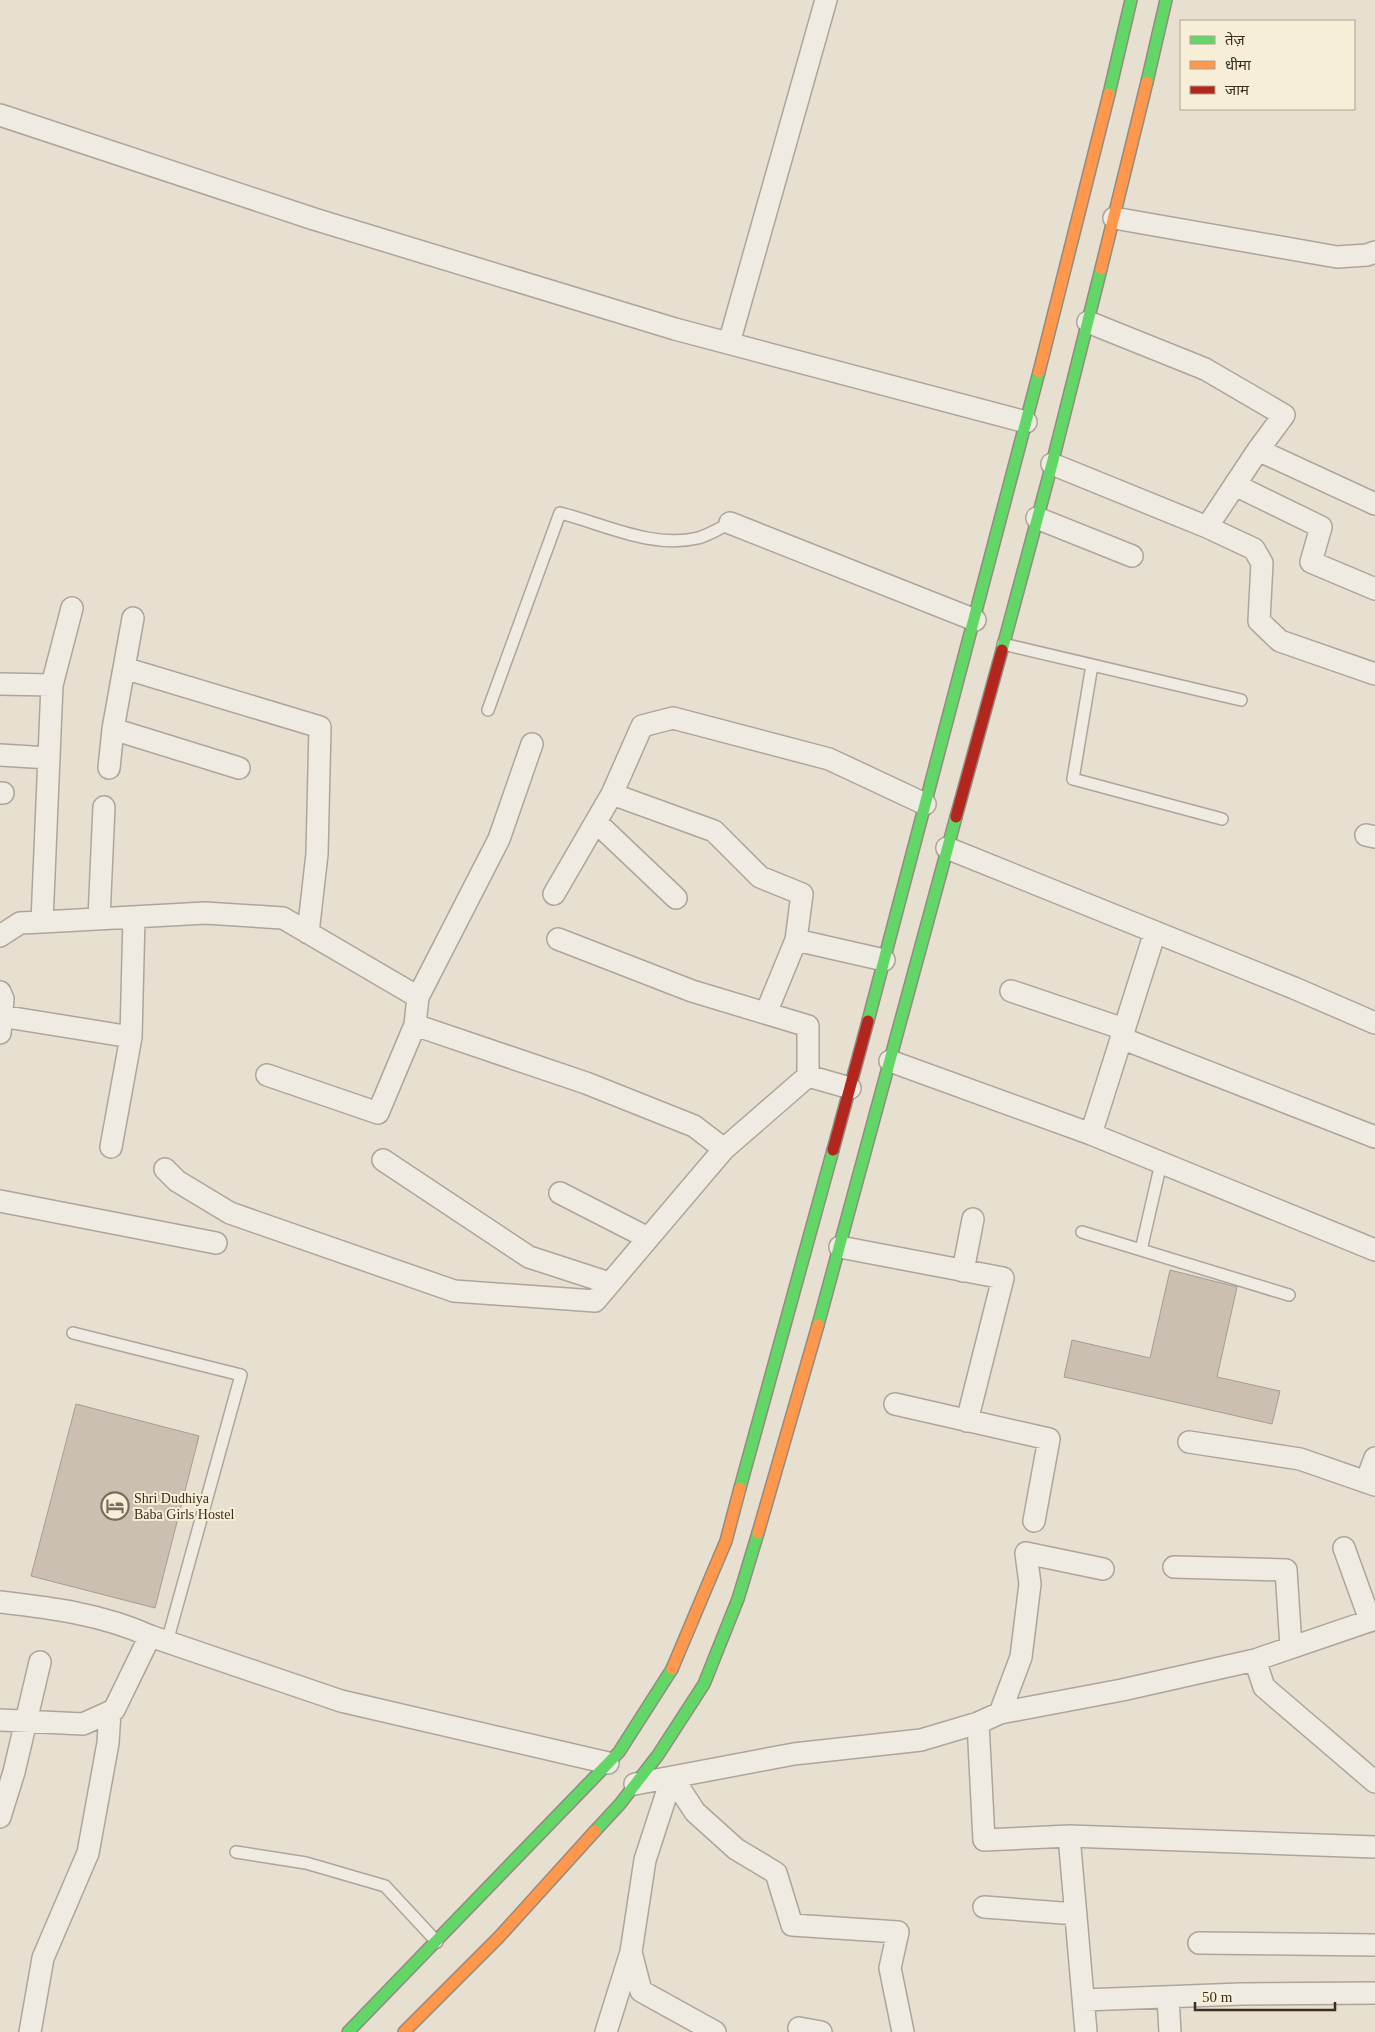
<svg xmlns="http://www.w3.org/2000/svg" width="1375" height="2032" font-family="'Times New Roman','Noto Sans Devanagari',serif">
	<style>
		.building { fill: #cbbfb2; stroke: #a89c90 }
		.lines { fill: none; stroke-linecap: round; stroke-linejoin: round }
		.lane-casing { stroke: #ada599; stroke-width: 14 }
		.street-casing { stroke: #ada599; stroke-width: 24 }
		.fast-casing { stroke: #928b80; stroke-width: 14 }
		.slow-casing { stroke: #928b80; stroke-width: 14 }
		.jam-casing { stroke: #928b80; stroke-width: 14 }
		.lane { stroke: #efebe3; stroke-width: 11 }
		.street { stroke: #efebe3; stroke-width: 21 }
		.fast { stroke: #63d668; stroke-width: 11 }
		.slow { stroke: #ff974d; stroke-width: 11 }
		.jam { stroke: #b3261e; stroke-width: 11 }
		.labels { text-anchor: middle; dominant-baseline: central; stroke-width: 4; stroke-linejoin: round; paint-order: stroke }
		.poi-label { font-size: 14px; fill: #3d2e20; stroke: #f7eed8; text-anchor: start }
	</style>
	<rect width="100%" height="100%" fill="#e7e0d1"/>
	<!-- building -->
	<path class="building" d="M1170 1270 1237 1287 1217 1377 1280 1391 1272 1424 1064 1377 1072 1340 1150 1358Z
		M76 1404 199 1436 155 1608 31 1576Z"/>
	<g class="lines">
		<!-- lane casing -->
		<g class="lane-casing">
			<path id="lane" d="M1003 644 1241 700
				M1092 665 1073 779 1222 819
				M488 710 560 513C604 524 652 549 698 538 709 535 720 528 730 523
				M1082 1232 1289 1295
				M1141 1250 1161 1163
				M73 1333 241 1375 167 1642
				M236 1852 306 1863 385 1886 437 1942"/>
		</g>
		<!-- street casing -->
		<g class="street-casing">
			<path id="street" d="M0 115 314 219 675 329 1026 422
				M1114 218 1337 257 1367 255 1375 252
				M1088 322 1205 369 1284 415 1258 450
				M729 343 826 0
				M1052 464 1207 527 1254 549 1262 563 1259 621 1280 641 1375 674
				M1235 485 1321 527 1311 562 1375 589
				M1037 518 1132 556
				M730 523 975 620
				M1207 527 1258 450 1375 504
				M124 668 320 727 317 854 308 933
				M0 684 52 685
				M113 729 239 768
				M0 755 49 758
				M109 768 113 729 133 618
				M0 793H3
				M612 794 714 831 760 877 802 894 796 940 884 960
				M596 822 676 898
				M1366 835 1375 837
				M947 848 1294 988 1375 1023
				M554 894 612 794 642 726 673 718 829 759 925 804
				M99 918 104 807
				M42 922 52 685 72 608
				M0 936 20 923 42 922 205 913 283 918 418 997 415 1025 586 1083 694 1126 724 1149 808 1076 850 1088
				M558 939 692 991 808 1026V1076
				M1011 991 1124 1029
				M0 992 3 999 0 1033
				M418 997 499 839 532 744
				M766 1013 796 940
				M1 1016 131 1037
				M1121 1038 1375 1137
				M890 1061 1091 1134 1375 1250
				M267 1075 378 1113 415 1025
				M1091 1134 1155 932
				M111 1147 131 1037 134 917
				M383 1160 529 1257 609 1283
				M165 1169 177 1181 230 1213 454 1291 595 1301 724 1149
				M560 1193 648 1238
				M0 1201 216 1243
				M840 1247 1003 1278 967 1421
				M963 1271 973 1219
				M895 1404 1049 1439 1034 1521
				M1189 1442 1300 1459 1375 1485
				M1366 1482 1375 1458
				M1344 1548 1370 1620
				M1174 1567 1286 1570 1291 1647
				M0 1602C51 1608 102 1614 150 1636
				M1255 1660 1264 1687 1375 1782
				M1000 1713 1021 1657 1030 1584 1026 1553 1103 1569
				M0 1720 83 1724 114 1710 150 1636 341 1701 608 1763
				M978 1723 984 1840 1069 1836 1375 1847
				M672 1777 695 1812 736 1849 776 1873 792 1925 898 1932 890 1968 903 2032
				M635 1784 794 1754 921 1740 978 1723 1000 1713 1122 1690 1255 1660 1375 1619
				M0 1817 14 1772 40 1662
				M1069 1836 1086 2032
				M984 1907 1076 1914
				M1199 1943 1375 1945
				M631 1952 641 1991 715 2032
				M1168 1998 1170 2032
				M1084 2000 1241 1994 1375 1993
				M799 2028 821 2032
				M30 2032 43 1958 88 1853 108 1743 110 1712
				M606 2032 631 1952 645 1860 672 1777"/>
		</g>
		<!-- fast casing -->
		<g class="fast-casing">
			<path id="fast" d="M1147 82 1166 0
				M1109 94 1131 0
				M1002 650 1052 464 1101 269
				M868 1021 1039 372
				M818 1325 956 817
				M740 1488 833 1150
				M595 1831 620 1804 658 1755 704 1684 738 1599 758 1533
				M348 2032 619 1752 672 1669"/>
		</g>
		<!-- slow casing -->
		<g class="slow-casing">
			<path id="slow" d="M1101 269 1147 82
				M1039 372 1109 94
				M758 1533 818 1325
				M672 1669 726 1541 740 1488
				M404 2032 499 1937 595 1831"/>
		</g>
		<!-- jam casing -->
		<g class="jam-casing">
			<path id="jam" d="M956 817 1002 650
				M833 1150 868 1021"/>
		</g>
		<!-- lane -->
		<use href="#lane" class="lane"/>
		<!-- street -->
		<use href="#street" class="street"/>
		<!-- fast -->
		<use href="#fast" class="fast"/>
		<!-- slow -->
		<use href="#slow" class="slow"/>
		<!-- jam -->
		<use href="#jam" class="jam"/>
	</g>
	<!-- icons -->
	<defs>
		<g id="hotel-ring" transform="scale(1.4375)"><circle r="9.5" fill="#f7eed8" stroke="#786c5e" stroke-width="1.5"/><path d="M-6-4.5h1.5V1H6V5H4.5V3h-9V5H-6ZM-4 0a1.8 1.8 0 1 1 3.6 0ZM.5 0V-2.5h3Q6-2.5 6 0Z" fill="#786c5e"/></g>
	</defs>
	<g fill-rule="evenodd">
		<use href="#hotel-ring" x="115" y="1506"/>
	</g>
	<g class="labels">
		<!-- poi labels -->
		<g class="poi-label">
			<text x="134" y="1498">Shri Dudhiya<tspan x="134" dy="16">Baba Girls Hostel</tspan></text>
		</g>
	</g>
	<!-- legend -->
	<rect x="1180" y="20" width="175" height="90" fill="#f7eed8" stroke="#ada18e"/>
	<rect x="1190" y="36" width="25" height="8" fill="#63d668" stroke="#ada18e"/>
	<text x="1225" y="45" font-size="15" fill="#3d2e20">तेज़</text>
	<rect x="1190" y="61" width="25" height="8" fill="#ff974d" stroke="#ada18e"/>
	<text x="1225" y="70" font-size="15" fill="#3d2e20">धीमा</text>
	<rect x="1190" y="86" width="25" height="8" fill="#b3261e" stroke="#ada18e"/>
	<text x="1225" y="95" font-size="15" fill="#3d2e20">जाम</text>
	<!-- scale -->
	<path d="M1195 2002v8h140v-8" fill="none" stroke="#3d2e20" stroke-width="2.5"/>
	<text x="1202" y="2002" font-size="15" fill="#3d2e20" stroke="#f7eed8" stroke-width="4" paint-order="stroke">50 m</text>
</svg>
